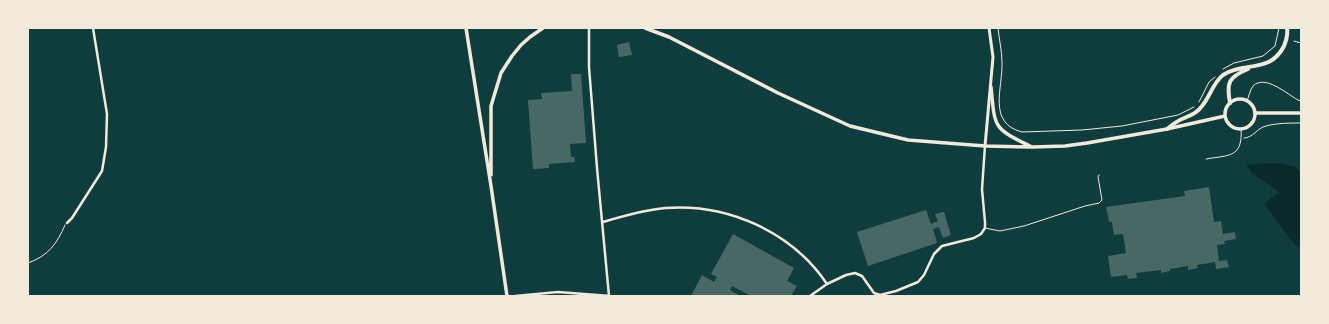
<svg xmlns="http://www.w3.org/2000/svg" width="1329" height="324" font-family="'Open Sans',sans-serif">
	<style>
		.water { fill: #0a2a2b }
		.building { fill: #486865 }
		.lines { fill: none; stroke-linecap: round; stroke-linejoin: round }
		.path { stroke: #f1e9da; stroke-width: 1 }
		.service { stroke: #f1e9da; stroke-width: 1 }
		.minor { stroke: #f1e9da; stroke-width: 2.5 }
		.secondary { stroke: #f1e9da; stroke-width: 3 }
		.primary { stroke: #f1e9da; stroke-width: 3.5 }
		.motorway { stroke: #f1e9da; stroke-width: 4 }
	</style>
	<rect width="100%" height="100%" fill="#0f3d3e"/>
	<!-- water -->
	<path class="water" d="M1278 163 1295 167 1301 172V248L1295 245 1264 204 1279 192 1251 172 1246 164Z"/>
	<!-- building -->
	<path class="building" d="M629 42 632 55 619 57 617 45Z
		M571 74H581L586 143 570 144 571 157H574L575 162 549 164V168L533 169 528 100 542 99 541 93 572 91Z
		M1209 187 1214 222 1221 221 1223 234 1235 232 1236 239 1224 241 1225 244 1217 245 1219 261 1227 260 1229 267 1216 269 1215 262 1197 265 1198 268 1188 270V266L1170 269V271L1161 273V270L1136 273 1137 278 1128 279 1127 275 1111 277 1108 256 1126 253 1123 234 1114 235 1112 222H1109L1106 207 1185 196 1184 191Z
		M926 210 931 224 938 221 935 214 944 212 951 235 943 238 939 227 933 229 937 243 868 266 857 232Z
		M733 234 794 268 787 281 797 286 791 296H751L732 286 730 290 740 296H691L702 275 714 282 717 277 711 274Z"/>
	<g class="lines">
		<!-- path -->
		<path class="path" d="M998 28C999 39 1002 51 1002 62 1003 88 987 123 1022 132L1082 130 1122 126 1178 115 1194 107
			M1223 69 1234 63 1263 56 1275 46 1279 28
			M1199 102 1209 82 1215 77
			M1244 138C1253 138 1257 128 1266 126 1277 123 1290 123 1301 123
			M28 263C48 256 57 244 65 225"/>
		<!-- service -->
		<path class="service" d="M1294 41 1301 43
			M1247 101C1249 96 1250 90 1253 86 1265 74 1287 94 1298 100L1301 101
			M1206 159C1229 155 1243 158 1241 129
			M985 228 1000 231 1024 226 1085 206 1099 203 1102 200 1098 177 1099 175"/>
		<!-- minor -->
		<path class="minor" d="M589 28V67L597 168 609 296
			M603 222C623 216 644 210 665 208 728 203 792 232 827 284
			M67 223 72 218 102 171 106 147 107 114 93 28
			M515 296 558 292 610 296
			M810 296 827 284 846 275 855 273 862 276 874 293 880 295 896 291 918 282 924 275 934 254 942 246 974 238 981 234 985 228V222L982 189 985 146"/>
		<!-- secondary -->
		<path class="secondary" d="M985 146 993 57 989 28"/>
		<!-- primary -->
		<path class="primary" d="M466 28 491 186 507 296
			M645 28 669 37 778 93 850 126 908 140 985 146 1033 147 1065 146 1087 143 1167 129 1225 116
			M991 87C995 129 993 128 1032 147
			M1225 114a15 15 0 1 1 30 0a15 15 0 1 1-30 0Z
			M1255 113H1301
			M491 175V106L501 73 512 56 521 45 530 37 543 28"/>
		<!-- motorway -->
		<path class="motorway" d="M1230 103C1226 82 1229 77 1248 69
			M1167 129C1172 125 1177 121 1182 119 1187 117 1192 115 1196 112 1209 103 1211 84 1223 75 1244 61 1270 74 1284 46 1286 41 1288 34 1287 28"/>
	</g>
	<!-- border -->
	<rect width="1329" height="324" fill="none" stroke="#f1e9da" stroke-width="58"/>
</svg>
